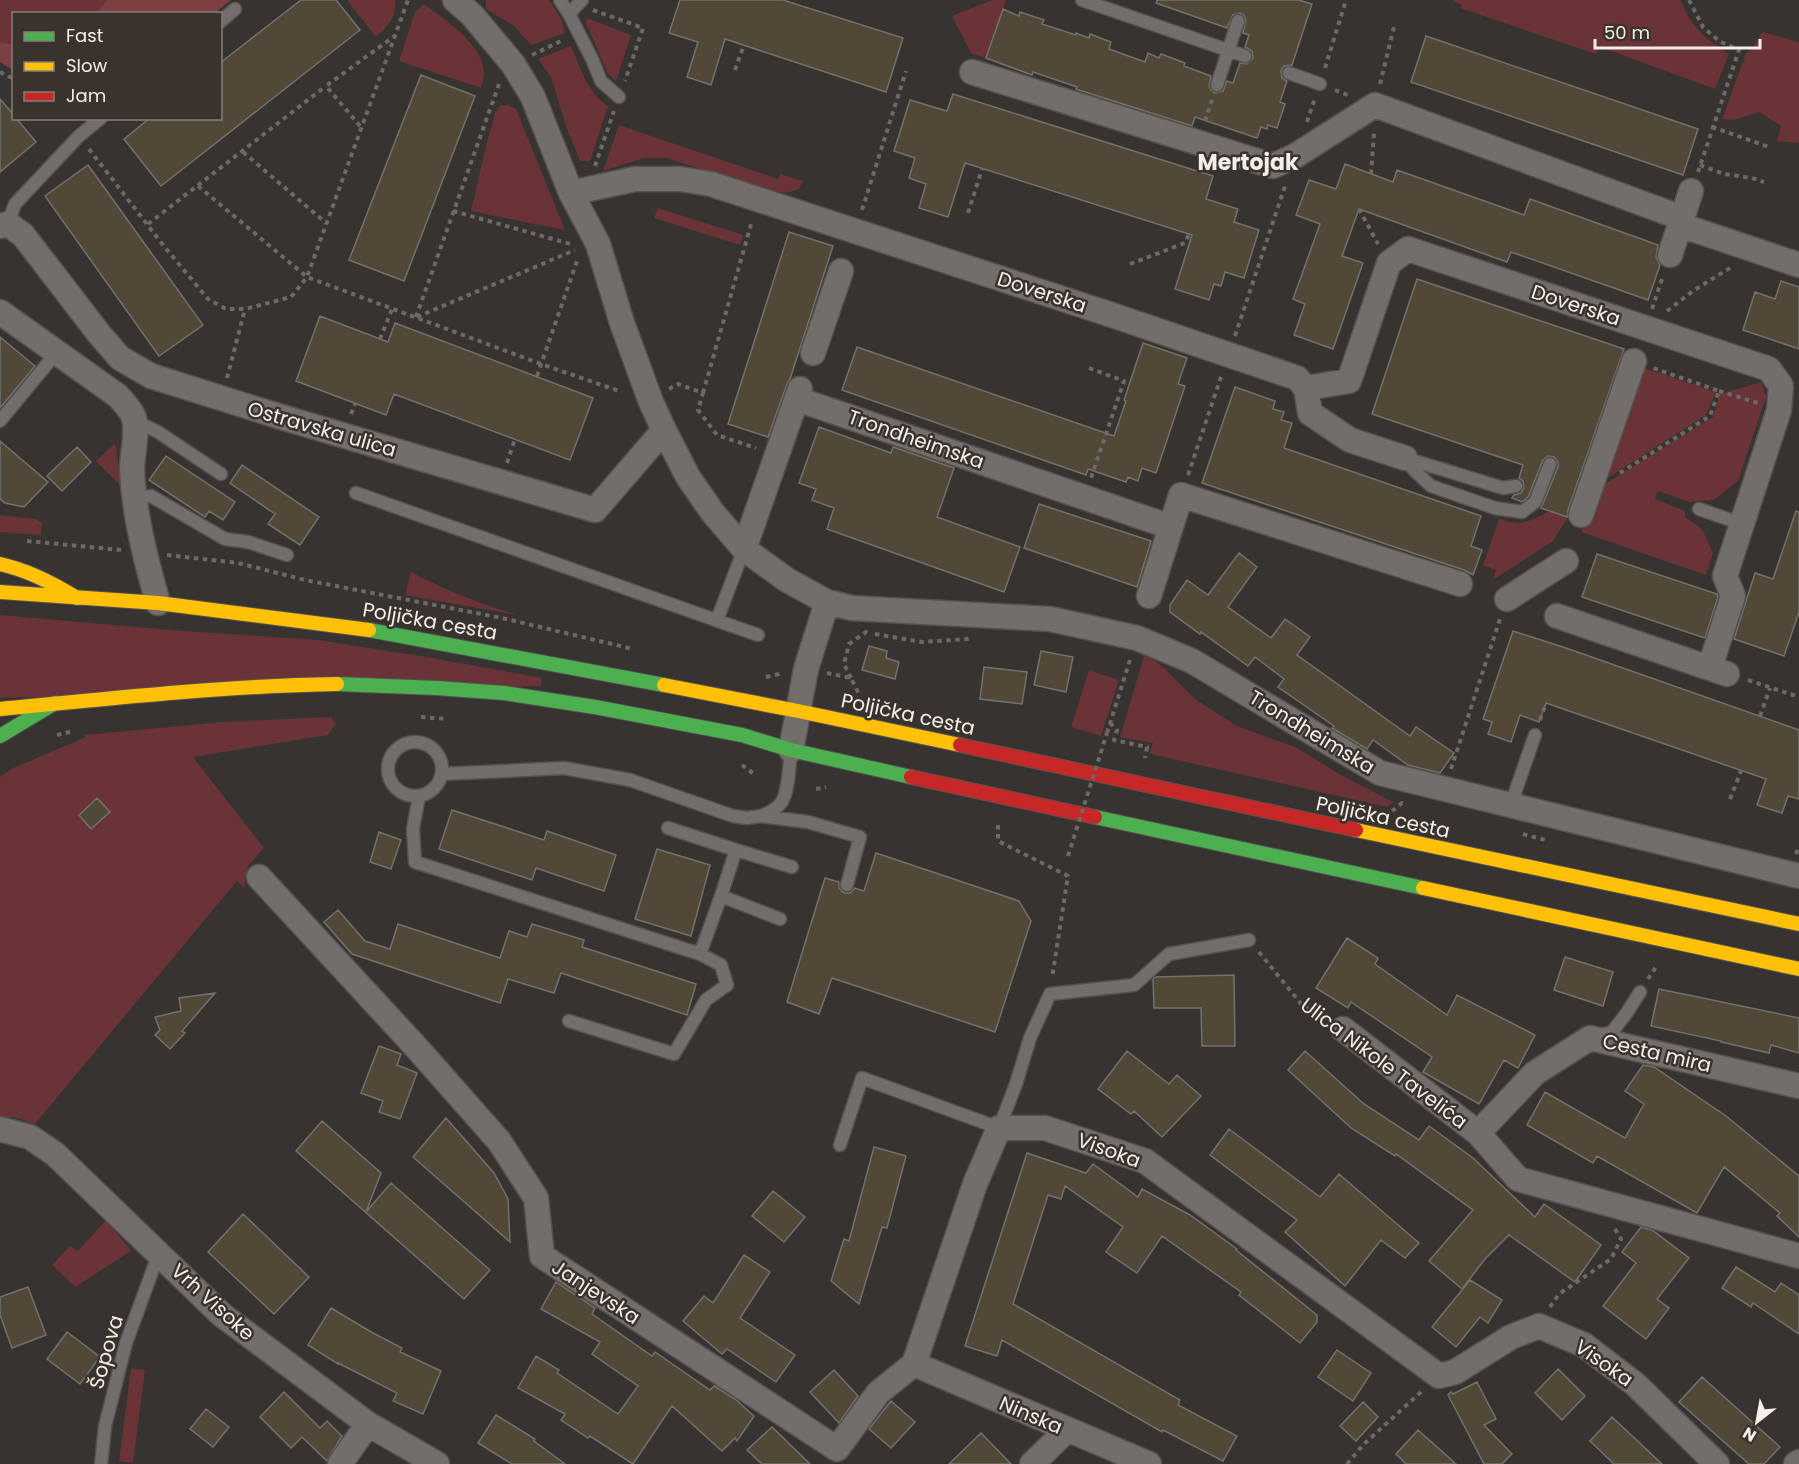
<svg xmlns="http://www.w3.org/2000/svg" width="1799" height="1464" font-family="Poppins,sans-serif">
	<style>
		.green { fill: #693337 }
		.forest { fill: #7c3f42 }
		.building { fill: #514838; stroke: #73716e; stroke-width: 1.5 }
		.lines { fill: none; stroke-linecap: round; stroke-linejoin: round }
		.lane-casing { stroke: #55514f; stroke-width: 15 }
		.street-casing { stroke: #55514f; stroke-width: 27 }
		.fast-casing { stroke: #55514f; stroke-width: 16 }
		.slow-casing { stroke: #55514f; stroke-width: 16 }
		.jam-casing { stroke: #55514f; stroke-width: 16 }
		.path { stroke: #6c6967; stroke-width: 4; stroke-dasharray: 4.5 4.5; stroke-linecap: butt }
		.lane { stroke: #716e6c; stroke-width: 12 }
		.street { stroke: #716e6c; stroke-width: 24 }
		.fast { stroke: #4caf50; stroke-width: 14 }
		.slow { stroke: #ffc107; stroke-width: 14 }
		.jam { stroke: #c62828; stroke-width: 14 }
		.path-bridge { stroke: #6c6967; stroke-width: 4; stroke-dasharray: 4.5 4.5; stroke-linecap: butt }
		.labels { text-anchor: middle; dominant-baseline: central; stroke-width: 5; stroke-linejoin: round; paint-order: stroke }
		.street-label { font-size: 20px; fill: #f5efeb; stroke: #3a322c }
		.quarter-label { font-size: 22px; font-weight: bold; fill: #f5efeb; stroke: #3a322c }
	</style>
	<rect width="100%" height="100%" fill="#363330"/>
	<!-- green -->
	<path class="green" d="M0 0H107L96 13 14 14 13 44 0 42Z
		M347 0H395C398 15 387 28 376 37Z
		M486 0H549L562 20 565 33 531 45 514 26 486 9Z
		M992 0H1006L986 58 971 53 952 16Z
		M1454 0H1681C1690 26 1706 40 1729 54L1715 89 1600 47 1596 54 1460 8 1462 4 1453 2Z
		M424 4C445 20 484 44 484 74 484 78 482 84 481 88L399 61 415 12Z
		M587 18 631 35 616 81 607 72 586 23Z
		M1762 32 1799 42V143L1777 141 1781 126 1759 112 1734 120 1722 119 1746 53 1752 49Z
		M571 46C580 67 588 94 608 106L590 161H580L567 129 551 77 538 59Z
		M500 105H508L516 109 565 230 471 211 486 146 495 113Z
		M619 125 778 179 780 174 803 181 799 189 787 193 768 190 666 158H644L603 171Z
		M658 208 743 235 740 245 654 218Z
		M1635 365 1716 392 1706 415 1606 479Z
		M1761 382 1766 397 1738 481 1714 500 1689 502 1658 491 1655 499 1685 511V517L1702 529 1713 553 1706 575 1581 532 1602 486 1713 417 1720 394Z
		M115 443 122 487 96 461Z
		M1549 511 1568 517 1553 541 1493 580 1496 570 1483 565 1499 519C1505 520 1512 523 1518 523 1524 524 1544 515 1549 511Z
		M0 515 36 519 42 523 41 535 0 532Z
		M411 572C447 591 483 605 522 616L405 595Z
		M0 615 183 631 318 640 427 657 542 678 541 686 0 698Z
		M1144 656 1155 661 1164 668 1195 699 1237 726 1295 747 1341 775 1393 802 1387 807 1150 754 1153 743 1120 737Z
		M1089 670 1119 680 1101 736 1071 727Z
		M331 717 336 723 328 735 193 757 264 848 248 866 244 888 237 881 35 1124 14 1117H0V777L11 769 86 737 84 735 222 722Z
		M106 1220 131 1251 75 1287 52 1265 70 1246 78 1251Z
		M131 1368 145 1370 133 1463 119 1461Z"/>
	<!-- forest -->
	<path class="forest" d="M107 0H231L215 13H96Z
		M0 42 13 44V70L0 62Z"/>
	<!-- building -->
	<path class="building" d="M301 0H336L360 30 161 186 124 139 150 118H220V63Z
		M680 0H783L903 38 886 92 725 39 711 85 687 77 698 42 669 33Z
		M1157 0H1299L1312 4 1292 65 1284 66 1281 71 1282 78 1287 81 1280 102 1285 104 1277 128 1268 125 1267 129 1261 127 1257 138 1195 117 1192 126 1082 91 1076 89 1077 87 1033 72 1032 75 986 58 1003 9 1019 16 1020 12 1044 20 1042 24 1076 35V33L1089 38 1090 34 1111 42 1109 49 1145 62 1148 53 1159 58 1161 54 1185 63 1184 66 1211 76 1209 86 1211 90 1215 93 1223 91 1227 81 1233 83 1240 63 1247 64 1253 58 1252 51 1245 47 1249 35 1243 33 1246 20 1244 15 1240 13 1233 15 1227 28 1156 3Z
		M1426 36 1698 129 1683 175 1411 82Z
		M421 75 475 96 404 281 349 260Z
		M953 94 1213 176 1206 199 1238 209 1234 222 1259 230 1244 278 1225 272 1221 286 1214 284 1209 300 1175 289 1192 235 965 163 948 217 919 208 926 184 909 178 915 158 894 151 910 100 947 111Z
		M0 99 14 115V118H16L36 142 0 172Z
		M1345 164 1393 182 1397 170 1524 215 1530 199 1658 245 1656 257 1660 265 1648 300 1511 252 1507 262 1359 209 1342 256 1363 263 1333 349 1294 335 1305 304 1293 299 1320 224 1296 215 1309 180 1336 189Z
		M88 165 203 325 159 356 45 196Z
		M789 232 833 246 790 379 787 384 768 437 728 424Z
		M1417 279 1624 349 1568 510 1567 517 1541 508 1558 467V462L1554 457 1548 456 1543 460 1528 497 1522 502 1512 498 1514 495 1521 493 1524 488 1523 481 1519 478 1523 465 1372 414Z
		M1781 281 1799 287V349L1743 330 1755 292 1775 299Z
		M320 316 388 342 395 323 593 398 570 460 394 394 386 415 296 381Z
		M0 337 35 366 0 408Z
		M1143 343 1187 358 1178 384 1185 386 1156 473 1142 468 1138 481 1128 477 1126 482 1088 469 1086 475 842 390 857 347 1114 436 1126 401 1124 400Z
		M1235 387 1275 401 1273 409 1284 412 1281 420 1292 423 1284 448 1481 516 1471 546 1482 550 1473 575 1464 570 1202 483Z
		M819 427 891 453 893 447 954 468 937 517 1020 547 1004 592 827 529 834 508 812 500 816 489 799 483Z
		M0 441 48 482 24 507 5 503 0 499Z
		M77 447 91 462 62 491 47 476Z
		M166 456 235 502 223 520 209 511 205 517 149 480Z
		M242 465 319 517 300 545 268 524 275 514 230 483Z
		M1039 504 1151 541 1137 587 1024 548Z
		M1796 511 1799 512V612L1784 656 1734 639 1755 573 1773 579Z
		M1239 553 1257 567 1228 607 1271 638 1285 619 1310 637 1297 655 1410 736 1416 727 1454 753 1440 773 1408 765 1373 740 1367 749 1332 728 1334 726 1278 687 1284 679 1255 657 1248 666 1201 632 1200 634 1170 612V605L1187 580 1208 595Z
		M1597 554 1717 594 1718 597 1705 638 1582 597Z
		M1513 631 1566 648 1799 730V799L1788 796 1782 813 1757 805 1766 779 1546 703 1539 722 1520 715 1511 742 1488 734 1492 722 1483 719Z
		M869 646 887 651 886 658 899 662 895 679 862 670Z
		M1041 651 1073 657 1066 692 1034 685Z
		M984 667 1027 672 1022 704 980 699Z
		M97 798 110 812 91 829 79 815Z
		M452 810 544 840 547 831 616 855 604 891 536 868 532 880 439 849Z
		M379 832 401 840 391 869 370 862Z
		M657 849 710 865 691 936 635 919Z
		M876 853 1019 901 1031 921 995 1032 832 978 819 1014 787 1002 825 878 839 882V888L844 893H850L855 888 864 891Z
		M338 910 365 941 390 949 398 924 500 958 509 931 527 937 532 924 584 940 582 947 696 984 687 1015 561 973 554 993 508 979 500 1003 352 954 324 922Z
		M1347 938 1378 958 1375 964 1447 1015 1457 995 1535 1035 1518 1068 1504 1060 1479 1104 1423 1072 1432 1057 1351 1002 1348 1008 1316 988Z
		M1565 957 1613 972 1603 1006 1554 990Z
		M1234 975 1235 1046H1202L1201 1008H1154L1153 979 1156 977Z
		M1659 989 1799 1018V1053L1771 1045 1769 1053 1721 1042V1041L1651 1026Z
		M215 993 182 1031 185 1033 170 1049 155 1035 160 1030 155 1017 181 1011 179 998Z
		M379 1046 401 1054 397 1065 417 1073 400 1119 379 1112 383 1101 361 1093Z
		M1127 1051 1169 1084 1177 1075 1201 1096 1162 1137 1134 1111 1131 1114 1098 1089Z
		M1305 1051 1364 1104 1419 1140 1429 1126 1473 1158 1535 1217 1544 1204 1601 1245 1575 1282 1509 1235 1485 1259 1462 1289 1429 1261 1473 1210 1396 1154 1395 1156 1351 1128 1288 1070Z
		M1643 1065 1654 1067 1726 1116 1799 1176V1237L1777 1216 1780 1213 1724 1167 1697 1213 1597 1156 1593 1163 1527 1125 1545 1092 1625 1138 1644 1104 1625 1091Z
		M446 1118 494 1173 508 1199 510 1242 413 1157Z
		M322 1121 381 1173 366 1212 391 1183 490 1270 464 1299 296 1151Z
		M1229 1129 1320 1197 1339 1174 1419 1243 1405 1258 1381 1240 1345 1286 1285 1232 1297 1220 1210 1155Z
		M874 1147 906 1156 887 1228 882 1227 859 1304 831 1281 844 1239 849 1241Z
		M1027 1153 1086 1173 1093 1164 1138 1197 1142 1189 1190 1215 1237 1249 1236 1250 1317 1315V1322L1300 1343 1239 1295 1241 1292 1162 1236 1137 1273 1106 1252 1123 1227 1065 1186 1061 1199 1048 1195 1013 1304 1180 1400 1178 1405 1237 1436 1223 1461 1163 1430 1162 1432 1002 1340 997 1356 965 1346Z
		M773 1191 805 1217 784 1242 752 1216Z
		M243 1214 309 1277 274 1314 208 1252Z
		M1641 1227 1652 1230 1689 1258 1657 1299 1669 1308 1646 1339 1603 1306 1636 1263 1622 1252Z
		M744 1255 770 1272 740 1318 795 1355 776 1382 727 1349 722 1354 683 1321 704 1296 713 1303Z
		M1736 1267 1775 1292 1781 1283 1799 1295V1334L1753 1303 1751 1307 1722 1288Z
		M1470 1280 1502 1300 1488 1323 1480 1317 1456 1347 1432 1327Z
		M556 1282 595 1308 592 1314 652 1356 655 1352 710 1390 714 1386 735 1399 754 1416 737 1441 735 1438 722 1451 672 1406 633 1464 590 1436 588 1438 561 1420 565 1414 518 1388 536 1356 559 1370 557 1373 618 1414 638 1386 592 1354 600 1342 541 1309Z
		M28 1287 46 1335 12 1348 0 1315V1297Z
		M331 1308 373 1333 402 1348 400 1352 441 1371 423 1414 393 1401 397 1393 338 1363V1364L308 1345Z
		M67 1332 100 1357 80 1384 47 1359Z
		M1337 1350 1371 1373 1353 1401 1318 1377Z
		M1558 1369 1585 1396 1562 1420 1535 1393Z
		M834 1370 858 1396 839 1423 810 1392Z
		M1702 1377 1780 1447 1764 1464H1749L1679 1402Z
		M1477 1382 1496 1419 1484 1425 1512 1454 1502 1464H1484L1448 1395 1451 1392 1453 1394Z
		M284 1392 320 1428 327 1421 342 1436 327 1461 302 1437 291 1448 260 1417Z
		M891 1401 915 1422 891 1448 869 1429Z
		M1363 1402 1378 1417 1356 1441 1340 1426Z
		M206 1409 229 1427 213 1447 190 1429Z
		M496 1415 535 1439 534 1441 565 1464H512L478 1443Z
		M1612 1417 1662 1464H1614L1590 1441Z
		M772 1427 810 1464H762L747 1450Z
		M1418 1430 1456 1464H1406L1396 1454Z
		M981 1433 1011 1464H949Z"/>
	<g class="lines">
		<!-- lane casing -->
		<g class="lane-casing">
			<path id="lane" d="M560 0 569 14 582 0
				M1082 0 1245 56
				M569 14 592 59 601 81 619 97
				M220 22 235 9
				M1289 73 1320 84
				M1217 85 1238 21
				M8 224 15 204 79 136 101 118
				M134 420 158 432 221 474
				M0 421 57 352
				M1405 458 1414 470 1431 486 1495 508 1522 512 1535 502 1550 464
				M1405 458 1503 488 1516 486
				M356 493 758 635
				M136 499 151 496 225 539 248 542 287 555
				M1699 509 1742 524
				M717 620 744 549
				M388 769a27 27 0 1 1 54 0a27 27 0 1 1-54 0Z
				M442 774 564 768 630 780 733 816 747 818 761 816 808 822 860 837 847 885
				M419 796 413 829 415 862 700 954 721 965 727 985 706 1000 674 1054 569 1021
				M1511 804 1535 735
				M761 816C768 813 776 810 781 803 789 792 789 766 791 751
				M668 828 736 850 721 896 700 954
				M736 850 792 867
				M721 896 780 919
				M1597 1036 1612 1032 1626 1014 1640 992
				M840 1145 862 1078 999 1128 1016 1084 1030 1038 1050 994 1134 985 1169 954 1249 940
				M101 1464 105 1426 126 1343 159 1253"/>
		</g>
		<!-- street casing -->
		<g class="street-casing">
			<path id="street" d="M455 0 472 15 513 64 533 97 571 193 598 244 622 323 651 402 664 430 688 477 713 513 744 549 787 580 827 602 852 608 1050 619 1137 638 1192 661 1380 773 1799 876
				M972 72 1273 166 1295 156 1375 105 1682 218
				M571 193 635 179H680L711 184 1112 315 1297 378 1306 388 1310 413 1350 440 1405 458
				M1680 225 1799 265
				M0 226 8 224 23 235 100 335 120 358 151 376 278 416 595 510 664 430
				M1670 255 1691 191
				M0 312 118 396C124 403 131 409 134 418 138 435 132 453 132 470 134 515 146 560 158 603
				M813 353 841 271
				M1306 388 1349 381 1389 263 1408 249 1769 369 1781 386 1779 410 1725 576 1733 596 1710 667
				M797 399 1171 527
				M1581 515 1634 361
				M744 549 800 389
				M1149 596 1181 495 1460 584
				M1507 599 1566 561
				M1557 616 1727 674
				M791 750 806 669 827 602
				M259 877 416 1047 499 1141 536 1198 542 1256 837 1449 878 1393 914 1364
				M1343 1029 1478 1133 1518 1179 1799 1256
				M0 1129 30 1137 55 1154 222 1315 368 1424 437 1464
				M1478 1133 1535 1073 1590 1038 1799 1086
				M914 1364 975 1184 999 1128H1045L1145 1161 1439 1376 1455 1372 1511 1337 1539 1326 1584 1345 1635 1384 1717 1464
				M914 1364 1149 1464
				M340 1464 368 1424
				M1032 1464 1067 1430
				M1796 1464 1799 1462"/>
		</g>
		<!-- fast casing -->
		<g class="fast-casing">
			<path id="fast" d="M369 630 664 685
				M337 684 437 688 504 693 595 707 742 735 791 750 911 777
				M0 736 55 703
				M1095 817 1423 888"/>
		</g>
		<!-- slow casing -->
		<g class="slow-casing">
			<path id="slow" d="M0 564C28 570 53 583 77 598
				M0 592 158 603 369 630
				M664 685 798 711 960 745
				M0 709C112 698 224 686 337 684
				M1356 830 1799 924
				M1423 888 1799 969"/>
		</g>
		<!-- jam casing -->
		<g class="jam-casing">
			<path id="jam" d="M960 745 1356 830
				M911 777 1095 817"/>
		</g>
		<!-- path -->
		<path class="path" d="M1689 0 1703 27 1719 41 1739 50 1698 172
			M593 10 643 28 625 81
			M532 55 563 40
			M1325 68 1346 0
			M735 70 744 45
			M0 72 14 79
			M1380 84 1394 27
			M1335 90 1350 96
			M1205 121 1212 100
			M1307 122 1315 98
			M360 126 326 86 396 35
			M1712 127 1769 147
			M89 149 163 245 208 299 226 309H245L291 297 307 277 408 0
			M243 152 326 223
			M1700 165 1724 174 1752 178 1764 182
			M595 166 614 111
			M1371 174 1374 133
			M198 186 307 277 541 364 622 392
			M1359 209 1378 244
			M862 210 906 71
			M453 211 574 245
			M968 213 982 169
			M148 224 326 86
			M1130 264 1185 243 1189 234
			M1652 309 1663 276
			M1667 311 1693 291 1733 266
			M416 317 499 84
			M417 317 575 250
			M1235 336 1285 186
			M380 339 392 309
			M1089 368 1124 381 1091 478
			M537 376 578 258
			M227 378 245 309
			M669 389 678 384 703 393 698 410 717 435 756 448
			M1719 391 1758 403
			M703 393 752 221
			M351 414 355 404
			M507 463 515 439
			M1620 473 1710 416 1719 391 1653 368
			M1188 475 1222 374
			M27 541 121 550
			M167 555 238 563 305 580 502 618 633 649
			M875 634 922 642 969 639
			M827 673 851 678 860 696
			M766 677 779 674 781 672
			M851 678 844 664 849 644 866 632 868 633
			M1748 680 1799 697
			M1760 716 1770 688
			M421 717 447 719
			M1540 720 1546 703
			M1110 723 1117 730 1114 740 1147 747 1145 758
			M1107 733 1130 660
			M57 735 73 731
			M742 765 754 774
			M1451 769 1500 619
			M816 789 826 787
			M1730 799 1741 771
			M1392 811 1402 803 1405 804
			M998 825V841L1068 876 1052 978
			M1523 834 1545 840
			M1796 854 1799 846
			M1259 952 1302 1005 1324 1018
			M1648 979 1656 967
			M1550 1307 1559 1294 1611 1259 1621 1239 1615 1229
			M1347 1464 1364 1444 1421 1392"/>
		<!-- lane -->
		<use href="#lane" class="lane"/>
		<!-- street -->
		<use href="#street" class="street"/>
		<!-- fast -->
		<use href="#fast" class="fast"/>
		<!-- slow -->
		<use href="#slow" class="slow"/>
		<!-- jam -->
		<use href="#jam" class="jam"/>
		<!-- path-bridge -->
		<path class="path-bridge" d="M1068 856 1107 733"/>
	</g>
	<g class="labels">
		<!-- street labels -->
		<g class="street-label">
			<text transform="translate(1042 292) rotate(18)">Doverska</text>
			<text transform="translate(1576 305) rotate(18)">Doverska</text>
			<text transform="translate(322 429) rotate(16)">Ostravska ulica</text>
			<text transform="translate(916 439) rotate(19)">Trondheimska</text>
			<text transform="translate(430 621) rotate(10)">Poljička cesta</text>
			<text transform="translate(908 714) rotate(12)">Poljička cesta</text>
			<text transform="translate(1312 732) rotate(31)">Trondheimska</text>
			<text transform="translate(1383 817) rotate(12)">Poljička cesta</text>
			<text transform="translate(1657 1053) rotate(13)">Cesta mira</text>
			<text transform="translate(1384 1063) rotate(37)">Ulica Nikole Tavelića</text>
			<text transform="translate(1109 1150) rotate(20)">Visoka</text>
			<text transform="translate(596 1292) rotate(33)">Janjevska</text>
			<text transform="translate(213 1302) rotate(42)">Vrh Visoke</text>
			<text transform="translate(106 1352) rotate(-74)">Šopova</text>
			<text transform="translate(1604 1363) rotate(35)">Visoka</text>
			<text transform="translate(1031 1415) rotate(23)">Ninska</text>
		</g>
		<!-- quarter labels -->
		<g class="quarter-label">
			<text x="1248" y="162">Mertojak</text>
		</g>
	</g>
	<!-- legend -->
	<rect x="12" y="12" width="210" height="108" fill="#3a322c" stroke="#857e78" stroke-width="1.5"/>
	<rect x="24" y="32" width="30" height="9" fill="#4caf50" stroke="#857e78" stroke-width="1.5"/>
	<text x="66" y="42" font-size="18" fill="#f5efeb">Fast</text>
	<rect x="24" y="62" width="30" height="9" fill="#ffc107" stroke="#857e78" stroke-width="1.5"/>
	<text x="66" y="72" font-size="18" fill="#f5efeb">Slow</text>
	<rect x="24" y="92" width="30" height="9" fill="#c62828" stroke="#857e78" stroke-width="1.5"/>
	<text x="66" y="102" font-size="18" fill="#f5efeb">Jam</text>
	<!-- north arrow -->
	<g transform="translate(1757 1422) rotate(211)" stroke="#3a322c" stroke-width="4.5" paint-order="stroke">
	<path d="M0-4.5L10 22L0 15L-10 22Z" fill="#f5efeb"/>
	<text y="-9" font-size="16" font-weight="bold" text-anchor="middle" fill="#f5efeb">N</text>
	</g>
	<!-- scale -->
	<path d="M1595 39v9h165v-9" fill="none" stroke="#f5efeb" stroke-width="3"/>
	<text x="1604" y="39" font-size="18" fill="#f5efeb" stroke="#3a322c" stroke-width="4.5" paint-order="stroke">50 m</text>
</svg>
